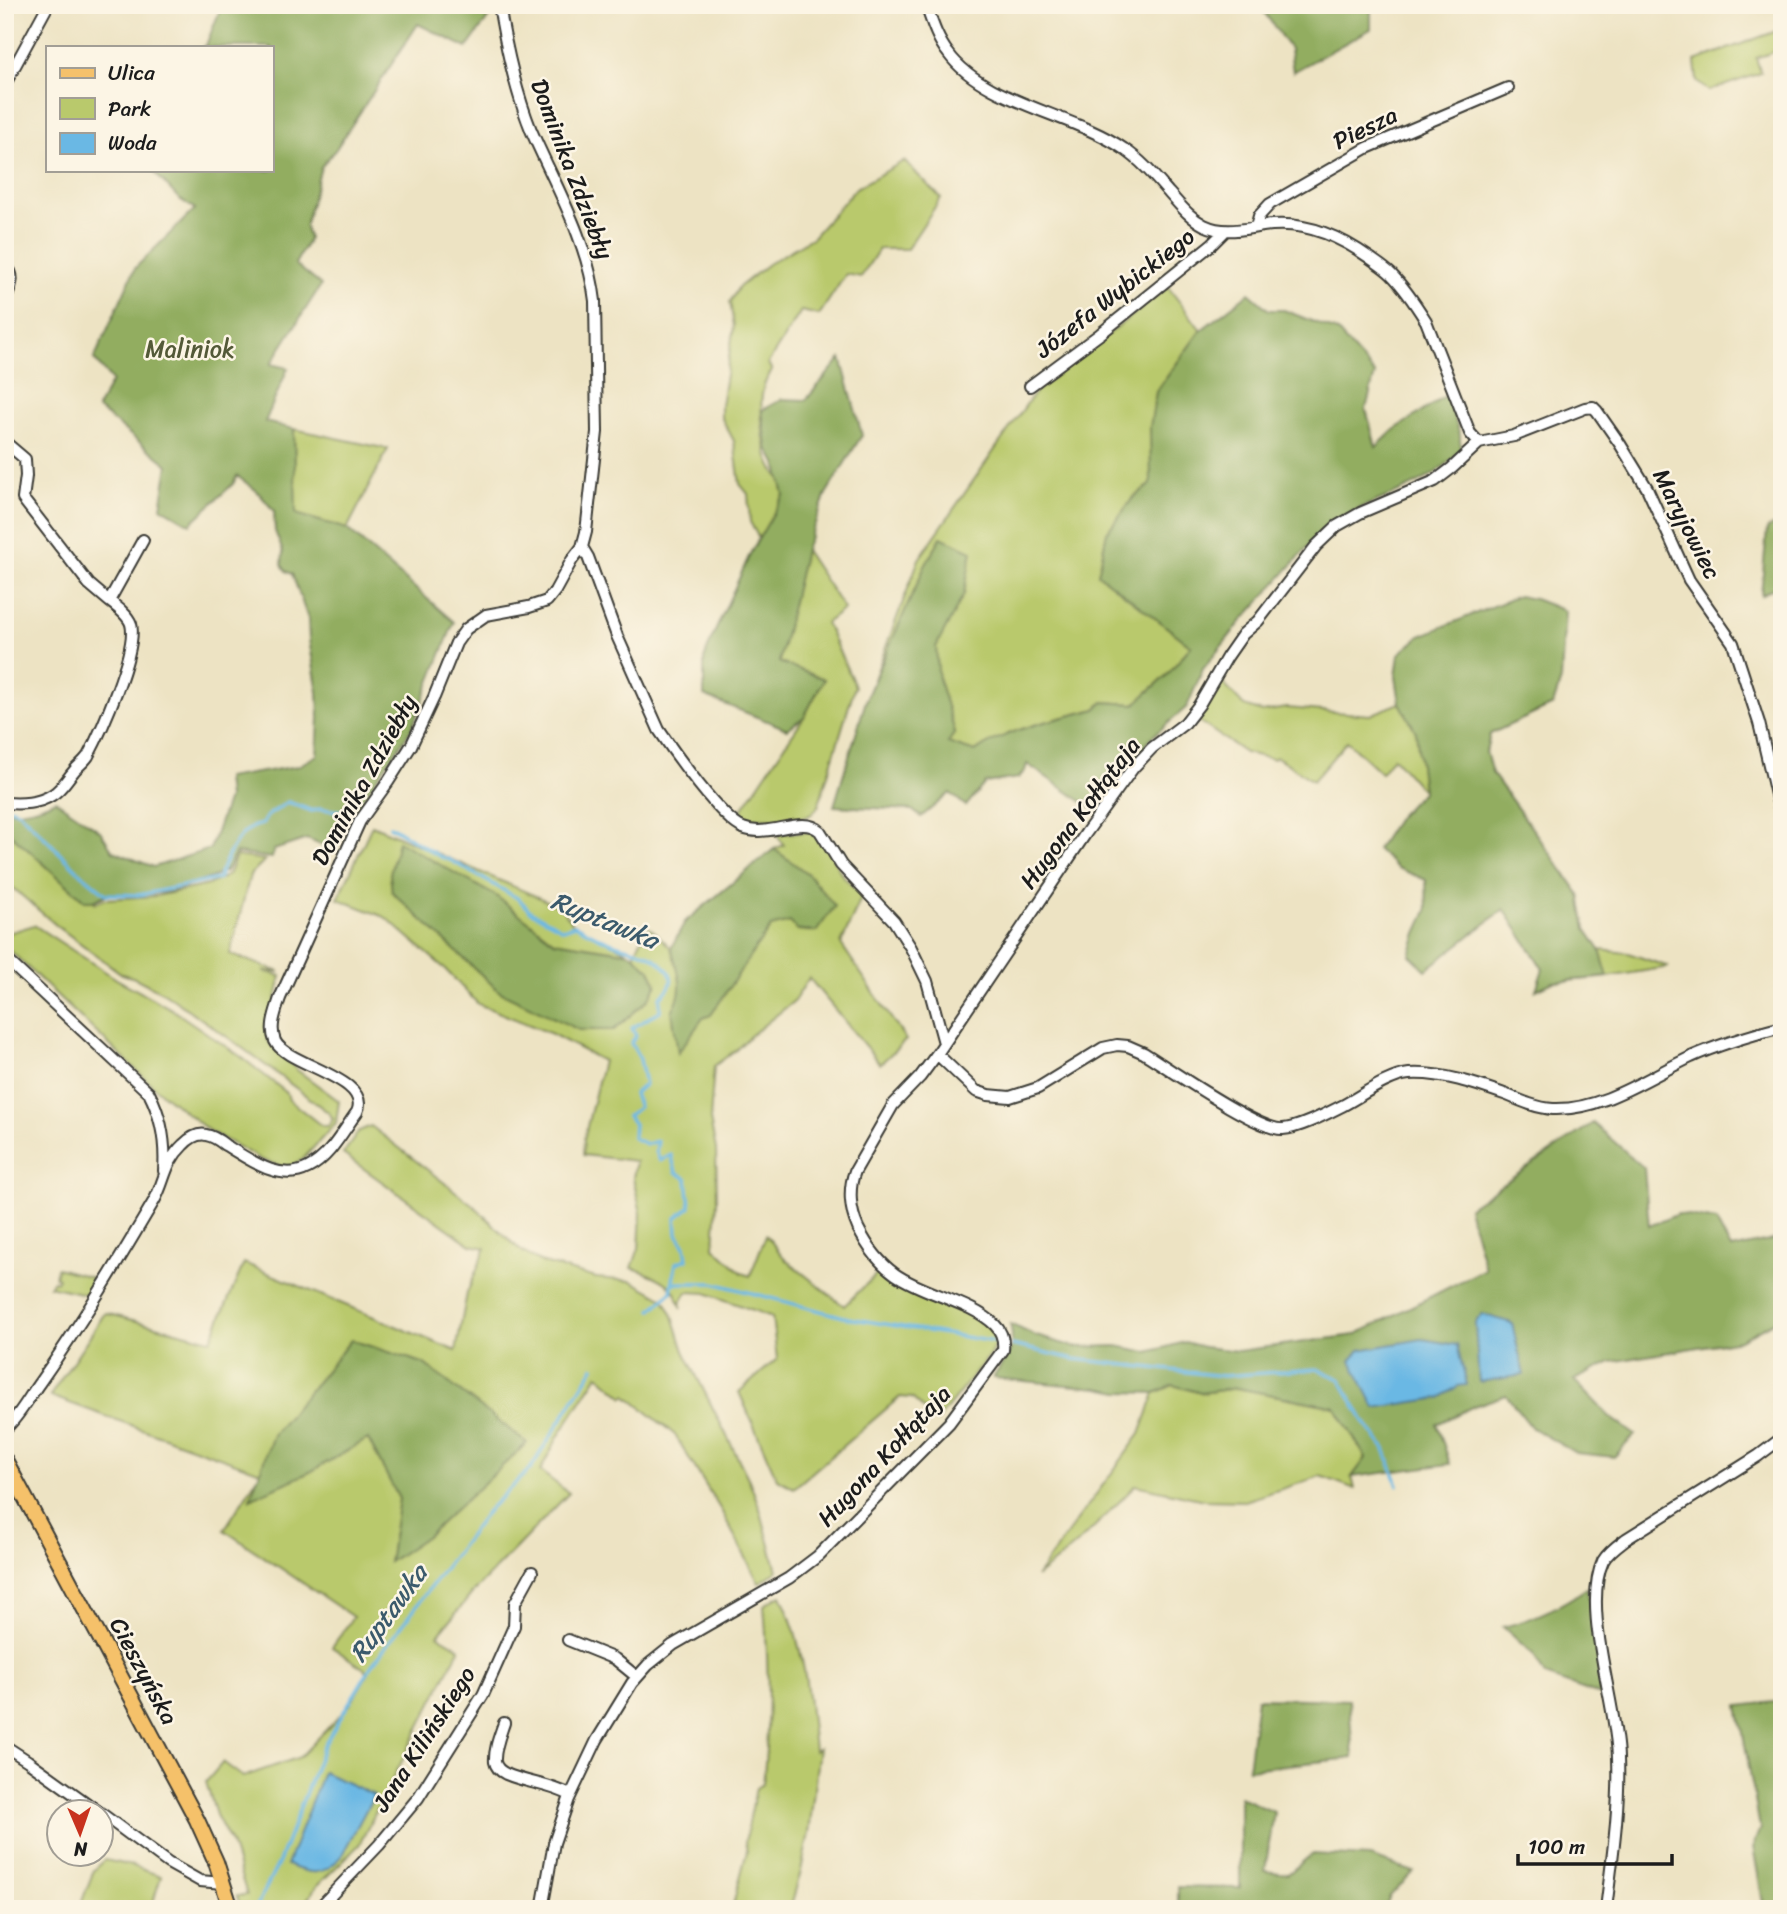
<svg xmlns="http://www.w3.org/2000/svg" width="1787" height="1914" font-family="Sriracha,sans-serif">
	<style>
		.green { fill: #b9c96c; stroke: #6a7244; stroke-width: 2 }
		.forest { fill: #92ad60; stroke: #57643e; stroke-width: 2 }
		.water { fill: #6ab8e4; stroke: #436a80; stroke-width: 2 }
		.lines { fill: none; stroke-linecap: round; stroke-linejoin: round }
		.stream { stroke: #6ab8e4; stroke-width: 3.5 }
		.minor-casing { stroke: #3b3a35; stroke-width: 14 }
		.major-casing { stroke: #3b3a35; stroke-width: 18 }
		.minor { stroke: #fff; stroke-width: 10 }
		.major { stroke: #f5c16b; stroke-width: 14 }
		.labels { text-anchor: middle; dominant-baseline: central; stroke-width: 5; stroke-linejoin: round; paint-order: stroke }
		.street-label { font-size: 24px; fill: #1c1c1c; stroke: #fcf5e5 }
		.park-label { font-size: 24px; fill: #535938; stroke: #fcf5e5 }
		.water-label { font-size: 26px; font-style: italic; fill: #3b5a6c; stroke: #fcf5e5 }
	</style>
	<rect width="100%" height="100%" fill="#fcf5e5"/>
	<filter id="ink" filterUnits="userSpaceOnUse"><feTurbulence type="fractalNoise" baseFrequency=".0143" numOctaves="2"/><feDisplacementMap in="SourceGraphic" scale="14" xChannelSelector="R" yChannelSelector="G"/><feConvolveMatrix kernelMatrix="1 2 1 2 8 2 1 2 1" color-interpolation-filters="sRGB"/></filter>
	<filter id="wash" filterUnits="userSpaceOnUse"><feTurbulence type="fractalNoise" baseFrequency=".00686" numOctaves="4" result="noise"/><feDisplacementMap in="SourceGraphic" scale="28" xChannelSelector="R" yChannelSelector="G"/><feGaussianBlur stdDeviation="1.57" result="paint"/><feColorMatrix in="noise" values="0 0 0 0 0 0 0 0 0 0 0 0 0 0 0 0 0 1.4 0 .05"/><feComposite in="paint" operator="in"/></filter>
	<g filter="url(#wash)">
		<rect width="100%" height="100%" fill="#ede3c3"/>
		<!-- green -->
		<path class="green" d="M1782 29V49L1756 58 1761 73 1709 91 1697 82 1695 61Z
			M904 161 941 198 907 249H879L861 277 846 274 819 315 801 311 768 363 772 371C769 375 766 380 764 385 758 406 763 460 778 476 782 481 790 485 796 489L805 550 844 609 826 623 855 686 818 807C815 810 813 813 810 815 800 820 748 820 738 815L804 717 824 679 779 662 793 600 750 522 748 494 740 484 734 441 721 417V405L734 326 730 302 738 288 768 264 813 237 856 188Z
			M1168 287 1201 330 1156 392 1151 484 1133 498 1191 646 1168 674 1135 704 1103 702 1096 709C1056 720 1010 727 975 752L947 743 842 779 868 695 919 559 1035 392Z
			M294 429 388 449 347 529 295 514Z
			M1217 677 1244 706 1262 712 1287 708 1370 715 1400 703 1553 705 1490 734 1486 752 1489 769 1580 895 1586 929 1600 950 1628 953 1669 967 1602 978 1553 982 1536 990 1543 969 1504 908 1481 857 1393 757 1381 773 1347 741 1313 781 1277 757 1273 759 1245 753 1197 720Z
			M372 825 561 907 573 924 634 955 647 927 654 931 671 948 685 922 774 849 784 845 776 834 818 831 842 875 862 896 841 944 906 1040 880 1064 809 978 794 1001 749 1037 736 1050 714 1066 710 1120 716 1149 717 1201 714 1247 742 1273 750 1276 766 1235 786 1260 844 1306 882 1269 896 1282 979 1319 994 1328 998 1339 990 1355 937 1421 912 1398 900 1397 794 1488 777 1479 739 1392 777 1359 772 1317 706 1293 687 1292 680 1304 682 1308C679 1303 677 1296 674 1291 666 1279 645 1272 632 1268L639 1248 641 1213 633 1178 636 1161 583 1155 584 1139 603 1061 552 1034 478 1004 443 967 385 917 338 899Z
			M5 829 85 901H94L96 903 105 899 157 896 208 885 228 875 236 856 265 860 250 875 230 954 280 972 263 971 281 976 267 1040 297 1070 339 1101 336 1123 303 1159 290 1167H284L262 1160 208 1130 154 1087 5 946V934L34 925 118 980 170 1008 240 1056 287 1093 289 1100 318 1123 323 1126H328L333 1119 329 1113 233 1041 164 993 135 978 122 974 57 926 5 881Z
			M371 1126 473 1205 520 1250 540 1262 596 1278 632 1281 664 1299 673 1316 684 1351 749 1480 760 1509 777 1571 759 1583 722 1512 675 1435 626 1395 624 1397 598 1375 558 1437 540 1471 569 1493 474 1591 438 1635 460 1648 359 1845 317 1886 300 1909H241L237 1896 247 1895 231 1843 216 1815 206 1782 223 1762 243 1777 300 1757 349 1706 369 1672 332 1647 353 1617 224 1530 261 1472 50 1396 105 1313 211 1340 244 1263 456 1351 467 1293 486 1248 471 1245 343 1154 359 1131Z
			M57 1268 90 1277 94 1280 85 1294 49 1286 53 1281 57 1282 58 1278 55 1277Z
			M1173 1385 1201 1393 1237 1388 1335 1407 1366 1458 1352 1477 1355 1489 1321 1476 1245 1501 1204 1500 1136 1485 1075 1546 1036 1577 1140 1434 1155 1393Z
			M781 1595C804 1644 809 1697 814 1751L819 1748 809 1833 801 1871 790 1909H732L747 1851 745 1842 756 1788 763 1784C770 1722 769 1667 764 1605Z
			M105 1860 133 1866 161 1876 151 1909H79L94 1870Z"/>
		<!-- forest -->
		<path class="forest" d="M222 5H494L495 8 467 48 418 24 336 149 321 167 305 226 309 239 295 264 321 285 271 364 288 368 265 422 294 429 296 514 347 529 454 622 411 730 351 815 334 851 307 839 274 850 272 858 236 853 226 871 211 878 171 892 138 895H106L94 901H85L5 829V811C21 812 40 808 55 800L100 831 113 851 154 867 210 849 228 798 226 778 298 766 317 755 319 718 318 692 309 640 308 619 292 574 286 571 282 565 283 552 275 531 274 511 257 491 237 476 233 484 190 524 161 507 168 465 97 408 112 381 94 359 135 268 195 209 179 199 152 170H271V47H202L206 45Z
			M1259 5H1371V29L1293 72 1290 49Z
			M1249 293 1269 310H1284L1337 331 1375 374 1366 409 1376 447 1394 430 1447 395 1460 435V450C1426 493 1368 496 1324 529L1240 623 1203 669 1187 707 1151 738 1096 811 1027 764 1025 771 1018 778 985 783 966 806 950 793 921 817 912 810 834 806 868 694 925 566 941 537 972 551 964 594 936 647 939 680 955 732 948 743 975 752C1010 727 1056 720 1096 709L1103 702 1135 704 1168 674 1191 646 1098 574 1107 532 1133 498 1151 484 1150 427 1156 392 1201 330Z
			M841 358 862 435 826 494 805 550 779 662 824 679 804 717 787 729 704 696V659L712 638 751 552 784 495 776 463 767 447 762 410 782 399 806 400Z
			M1782 520V584L1761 595 1767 529Z
			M1518 596 1534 599 1565 611 1561 680 1553 705 1490 734 1486 752 1492 773 1580 895 1586 929 1600 950 1608 977 1553 982 1536 990 1543 969 1504 909 1426 970 1410 955 1417 933 1427 911 1426 880 1397 868 1377 849 1398 817 1423 791 1416 732 1400 703 1396 677 1399 654 1420 636Z
			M398 841 496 896 554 941 631 953 650 970 657 984 648 1000 614 1030H579L500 992 392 892 390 874Z
			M774 849 808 874 835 906 816 932 797 930 790 922 771 927 755 949 711 1015 703 1018 678 1053 672 1011C687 988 678 972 671 948L685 922Z
			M1593 1123 1644 1168 1649 1226 1678 1214 1716 1221 1731 1249 1782 1238V1317L1740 1340 1611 1362 1574 1380 1609 1416 1635 1435 1614 1457 1576 1453 1532 1428 1506 1395 1474 1406 1437 1424 1450 1464 1352 1477 1366 1458 1335 1407 1237 1388 1201 1393 1173 1385 1155 1393 1120 1392 1098 1388 993 1378C1005 1358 1017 1348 1010 1324L1036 1336 1075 1347 1117 1346 1148 1352 1185 1342 1204 1347 1238 1351 1355 1335 1485 1269 1468 1208Z
			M351 1340 423 1363 527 1443 427 1536 389 1562 399 1499 368 1439 310 1472 250 1499 273 1435Z
			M1587 1588 1605 1697 1545 1676 1534 1655 1503 1627C1535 1619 1560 1607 1587 1588Z
			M1257 1698 1349 1700 1353 1758 1248 1769Z
			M1782 1701V1909H1764L1753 1846 1760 1828 1738 1706Z
			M1240 1797 1274 1812 1265 1871 1288 1874 1312 1854 1370 1857 1414 1872 1390 1896 1384 1909H1175L1178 1907V1887L1240 1888Z"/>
		<!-- water -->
		<path class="water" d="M1482 1314 1512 1323 1524 1375 1479 1382 1475 1323Z
			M1422 1339 1457 1345 1467 1385 1458 1386 1440 1398 1375 1408 1351 1361 1360 1350Z
			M323 1772 374 1795 342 1855C325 1877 311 1875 287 1865Z"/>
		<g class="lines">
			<!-- stream -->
			<path class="stream" d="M11 808 19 812 77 870 106 894 139 895 218 879C227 858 236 829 262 824L267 816 288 802 312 811 320 809 350 812 358 815
				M390 826 439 856 450 860 519 899 530 911 563 929 575 925C588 932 601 939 615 944 626 948 641 950 651 956 670 968 681 981 660 997V1011L632 1028 636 1036 631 1043 640 1059 645 1084 634 1094 639 1107 628 1116 634 1124 633 1138 646 1144 658 1141 656 1151 660 1161 671 1155 676 1172 687 1179 690 1207 676 1218 677 1234 685 1246 687 1259 676 1263 671 1292 652 1310
				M672 1283H713L848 1318 995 1342
				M1012 1345 1074 1359 1223 1376 1317 1369 1340 1379 1365 1423 1385 1449 1398 1485
				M256 1908 279 1862 324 1745 372 1665 490 1508 531 1468 594 1367"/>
		</g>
	</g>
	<g filter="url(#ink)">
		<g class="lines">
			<!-- minor casing -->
			<g class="minor-casing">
				<path id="minor" d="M926 5C932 22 937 39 948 53 984 103 1074 114 1124 149 1142 161 1155 177 1169 193 1180 205 1190 218 1204 225 1227 236 1249 227 1272 225 1309 222 1341 237 1370 258 1377 263 1385 268 1391 274 1405 288 1416 305 1426 321L1470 433 1479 443
					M5 84 48 5
					M1256 227 1259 216 1270 204 1367 148 1508 88
					M5 265C17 276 10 288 5 301
					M1030 386 1100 334 1212 244 1224 232
					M5 442 25 459 26 476 23 499 89 584 109 601 143 540
					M1479 443 1514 436 1585 408 1593 407 1597 411 1620 444 1647 488 1689 580 1733 643 1759 723 1782 820
					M582 547 588 557 617 636 659 730C674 752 722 820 743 828 768 839 802 814 820 831L841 865 894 921 911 948 927 981 944 1043
					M5 803C21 804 38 804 52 795 62 789 66 780 74 771 78 766 84 762 88 756 101 732 138 649 131 624 128 615 117 607 109 601
					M5 958 149 1093C162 1118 166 1143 164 1171
					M937 1054 976 1091 988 1095 1010 1097 1038 1088 1103 1048 1117 1045 1128 1046 1144 1053C1168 1068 1260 1132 1283 1129 1300 1128 1326 1114 1342 1106 1361 1096 1388 1076 1409 1074 1442 1072 1476 1084 1507 1095 1521 1101 1537 1108 1553 1109 1601 1111 1649 1077 1691 1057 1720 1044 1751 1035 1782 1027
					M5 1429C19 1417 29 1397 40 1382 81 1324 118 1262 154 1201 165 1182 164 1163 183 1145 189 1139 197 1133 206 1135 213 1136 220 1141 225 1145 249 1159 279 1183 308 1168 330 1157 343 1131 357 1112 373 1078 286 1065 275 1041 269 1027 276 1011 280 998L360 821 388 782 411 746 434 697 456 643 466 629 486 615 529 607 547 601 555 591 572 560 582 547 586 532 597 432 595 301C588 241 555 185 531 130 515 90 506 48 499 5
					M568 1640 615 1659 637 1677
					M504 1723C500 1735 494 1749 495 1762 496 1768 500 1771 506 1774 527 1783 550 1784 570 1795
					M5 1746 28 1761 99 1812
					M102 1814 168 1863 200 1881 223 1883
					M318 1909 379 1845 418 1798 483 1695 514 1626 515 1603 532 1572
					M542 1909 554 1843 569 1799 597 1740 632 1683 648 1665 673 1645 789 1578 818 1556 949 1423 1003 1350C1004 1341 1002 1332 995 1325 972 1302 923 1294 895 1274 878 1262 867 1246 858 1228 850 1210 848 1189 855 1171L893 1105 920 1077 937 1054 1086 833 1133 768 1152 748 1185 723 1199 705 1227 657 1243 634 1258 621 1316 546 1337 526 1360 513 1435 481 1452 468 1479 443
					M1606 1909C1612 1859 1620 1809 1618 1758 1617 1704 1581 1609 1603 1561 1608 1552 1618 1545 1626 1539L1758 1456 1782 1438"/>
			</g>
			<!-- major casing -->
			<g class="major-casing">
				<path id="major" d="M5 1460 197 1820 216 1862 231 1909"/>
			</g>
			<!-- minor -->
			<use href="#minor" class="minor"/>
			<!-- major -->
			<use href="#major" class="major"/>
		</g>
	</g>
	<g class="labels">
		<!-- street labels -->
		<g class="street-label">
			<text transform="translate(1365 128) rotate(-26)">Piesza</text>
			<text transform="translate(572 169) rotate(69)">Dominika Zdziebły</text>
			<text transform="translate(1115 293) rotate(-38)">Józefa Wybickiego</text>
			<text transform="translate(1687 524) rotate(63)">Maryjowiec</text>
			<text transform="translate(364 780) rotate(-61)">Dominika Zdziebły</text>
			<text transform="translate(1080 813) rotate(-53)">Hugona Kołłątaja</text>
			<text transform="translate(884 1456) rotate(-47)">Hugona Kołłątaja</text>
			<text transform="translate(144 1671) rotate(62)">Cieszyńska</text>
			<text transform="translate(424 1739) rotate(-57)">Jana Kilińskiego</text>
		</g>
		<!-- park labels -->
		<g class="park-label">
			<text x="190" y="349">Maliniok</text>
		</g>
		<!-- water labels -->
		<g class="water-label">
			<text transform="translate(605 920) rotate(22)">Ruptawka</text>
			<text transform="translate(388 1613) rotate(-54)">Ruptawka</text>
		</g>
	</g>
	<!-- margin -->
	<rect width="1787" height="1914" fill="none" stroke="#fcf5e5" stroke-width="28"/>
	<!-- legend -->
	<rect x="46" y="46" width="228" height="126" fill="#fcf5e5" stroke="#a29e95" stroke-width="2"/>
	<rect x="60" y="68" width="35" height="10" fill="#f5c16b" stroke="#a29e95" stroke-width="2"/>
	<text x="108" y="80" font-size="21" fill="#1c1c1c">Ulica</text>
	<rect x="60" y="98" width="35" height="21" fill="#b9c96c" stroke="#a29e95" stroke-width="2"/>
	<text x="108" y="116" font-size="21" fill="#1c1c1c">Park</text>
	<rect x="60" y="133" width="35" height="21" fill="#6ab8e4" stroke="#a29e95" stroke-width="2"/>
	<text x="108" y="150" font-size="21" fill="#1c1c1c">Woda</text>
	<!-- north arrow -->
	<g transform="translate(80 1833) rotate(178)"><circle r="33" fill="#fcf5e5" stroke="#a29e95" stroke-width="2"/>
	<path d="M0-5L12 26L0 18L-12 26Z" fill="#c8321e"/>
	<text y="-10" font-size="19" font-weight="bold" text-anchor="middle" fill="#1c1c1c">N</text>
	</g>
	<!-- scale -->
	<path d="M1518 1854v10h154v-10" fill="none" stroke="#1c1c1c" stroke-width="3.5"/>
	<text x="1528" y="1854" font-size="21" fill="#1c1c1c" stroke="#fcf5e5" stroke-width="5" paint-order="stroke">100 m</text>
</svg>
